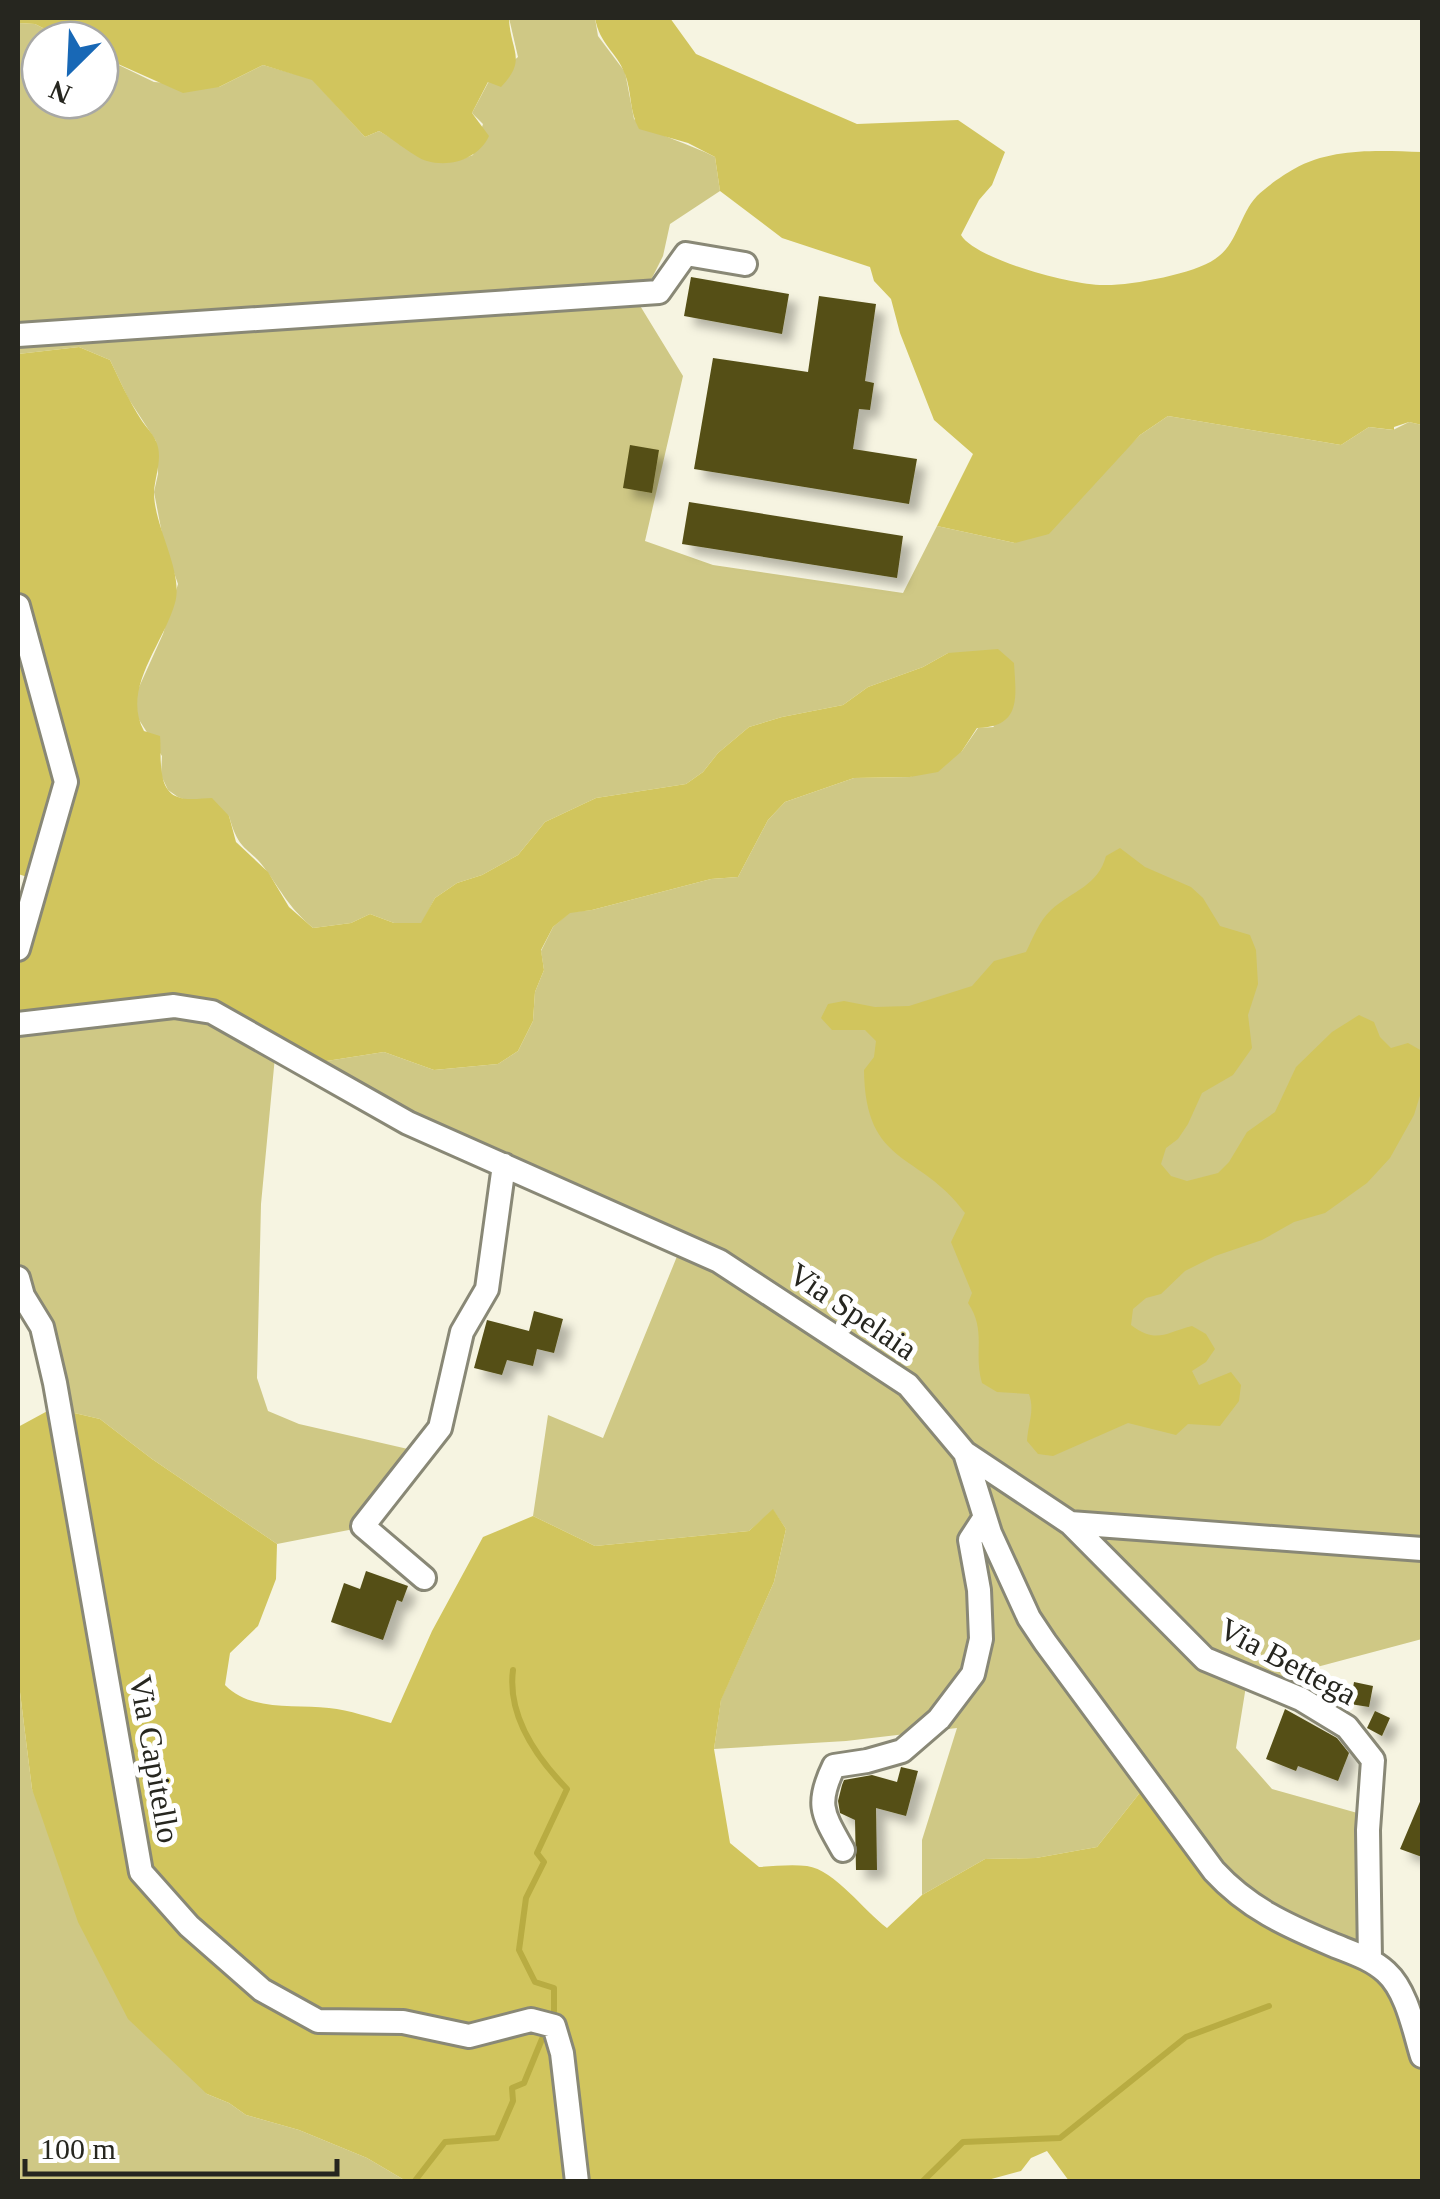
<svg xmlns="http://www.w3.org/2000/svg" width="1440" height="2199" font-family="Georgia,serif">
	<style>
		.green { fill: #cfc885 }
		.forest { fill: #d1c55d }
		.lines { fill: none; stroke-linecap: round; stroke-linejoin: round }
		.stream { stroke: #b8ac42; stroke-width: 6 }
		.building { fill: #554f16; filter: url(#shadow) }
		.minor-casing { stroke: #898876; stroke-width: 28 }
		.minor { stroke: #fff; stroke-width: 22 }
		.labels { text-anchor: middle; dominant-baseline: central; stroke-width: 10; stroke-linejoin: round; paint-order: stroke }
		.street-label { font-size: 32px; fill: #26261f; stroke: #fff }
	</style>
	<defs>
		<filter id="shadow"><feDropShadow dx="9" dy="9" stdDeviation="5" flood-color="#0004"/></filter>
	</defs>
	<rect width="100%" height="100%" fill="#f6f4e1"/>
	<!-- green -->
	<path class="green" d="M509 18H595L598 36 625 72 634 119C659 137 688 143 715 157L720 191 670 224 663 256 639 304 683 376 645 541 713 565 903 593 937 526 1015 543 1114 461 1140 435 1168 416 1341 445 1369 427 1393 430 1409 422 1422 425V1639L1246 1686 1236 1748 1272 1789 1361 1814 1363 1957 1272 1919 1146 1785 1097 1847 1036 1858 985 1859 922 1895V1840L957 1728 846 1741 714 1749 721 1699 774 1582 786 1529 773 1510 749 1531 595 1546 533 1516 548 1415 603 1438 680 1249 301 1065 384 1052 434 1070 498 1064 518 1051 533 1021 535 992 544 970 541 951 553 927 570 912 592 910 711 879 738 877 768 820 785 802 854 778 910 777 962 751 978 728 994 727 948 653 923 667 868 687 843 705 782 717 749 727 718 753 703 772 686 784 596 798 545 822 518 855 482 875 457 883 435 898 422 923H394L370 914 351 923 313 928C290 908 285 897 268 873 250 845 240 856 229 816L178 797 168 790 161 775 162 756 136 715 135 696 163 634 178 584 164 544 154 492 158 474 156 441 128 398 110 360 79 347 18 354V23L35 24 67 40H40V100H100V56L154 82 219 87 263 65 312 79 365 137 379 131C414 150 430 173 473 155L483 124 472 113 489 81 518 57Z
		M191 1010 276 1046 261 1204 257 1378 268 1411 299 1424 421 1452 354 1529 277 1544 152 1459 100 1419 53 1408 18 1270V1022Z
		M18 1676 32 1789 207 2094 229 2103 246 2115 299 2130 367 2158 406 2181H18Z"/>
	<!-- forest -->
	<path class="forest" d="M18 18H509C510 51 528 59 501 87L488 82 472 113 489 136C479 158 451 168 427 161 415 158 392 138 379 131L365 137 312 80 263 65 219 87 183 93 100 56V40H67L35 24 18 23Z
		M595 18H670L696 54 857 124 958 120 1005 152 992 185 979 200 961 235C976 260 1073 285 1103 285 1129 286 1194 274 1215 259 1238 244 1239 215 1257 196 1266 187 1283 175 1294 169 1333 147 1380 151 1422 152V425L1409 422 1394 427V430L1369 427 1341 445 1168 416 1140 435 1049 534 1015 543 937 526 973 454 934 420 900 333 891 299 874 281 870 267 782 238 720 191 715 157 688 143 639 129C629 111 632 92 625 74 616 51 600 45 595 18Z
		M79 347 110 360C120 381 129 401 142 421 146 427 152 433 155 439 164 456 155 475 154 492 154 528 184 571 175 603 163 645 121 689 144 731L160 736C162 754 156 790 178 797 187 801 203 798 212 798L229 816 236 842 268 872 289 907 313 928 351 923 370 914 394 923H421L435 898 457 883 482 875 518 855 545 822 596 798 686 784 703 772 718 753 749 727 782 717 843 705 868 687 923 667 948 653 998 649 1014 663C1016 697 1022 727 977 728L962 751 938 772 910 777 854 778 785 802 768 820 738 877 711 879 592 910 570 913 553 927 541 950 544 970 535 992 533 1021 518 1051 498 1064 434 1070 384 1052 301 1065 191 1010 18 1022V969L37 880 18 874V354Z
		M1120 848 1145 867 1191 887 1203 898 1220 926 1250 935 1256 950 1258 984 1248 1015 1252 1048 1233 1075 1202 1093 1188 1124 1178 1139 1166 1148 1161 1164 1171 1176 1187 1181 1218 1173 1229 1162 1247 1132 1275 1112 1296 1067 1332 1032 1359 1015 1374 1022 1380 1037 1391 1048 1408 1043 1422 1051V1089L1414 1115 1390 1158 1367 1183 1325 1213 1294 1222 1262 1240 1215 1256 1185 1271 1161 1294 1146 1298 1133 1309 1131 1325C1156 1344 1165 1333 1192 1326L1206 1334 1215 1349 1206 1362 1192 1371 1199 1385 1231 1372 1241 1385 1239 1401 1220 1426 1188 1424 1176 1435 1128 1423 1053 1456 1038 1454 1027 1441C1028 1423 1035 1411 1029 1394L997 1392 982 1383C973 1353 987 1331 968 1303L972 1293 951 1242 965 1213C920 1151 865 1168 864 1070L874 1057 876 1041 865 1030H832L821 1018 828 1004 844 1001 875 1007 909 1006 972 986 994 961 1026 952C1033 938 1039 921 1051 910 1072 891 1098 886 1106 856Z
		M53 1408 100 1419 152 1459 277 1544 276 1579 258 1626 230 1653 225 1685C251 1712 295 1704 329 1708 350 1710 371 1718 391 1723L432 1631 483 1537 533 1516 595 1546 749 1531 773 1509 786 1529 774 1582 721 1700 714 1749 730 1843 759 1867C774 1866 792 1864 807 1866 835 1870 864 1911 887 1928L922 1895 985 1859 1036 1858 1097 1847 1146 1785 1219 1880 1383 1967 1422 2051V2181H1069L1047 2151 1031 2158 1021 2171 984 2181H406L367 2158 299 2130 246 2115 229 2103 207 2094 128 2019 78 1922 32 1789 18 1676V1427Z"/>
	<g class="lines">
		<!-- stream -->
		<path class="stream" d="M513 1670C507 1716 536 1757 567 1789L537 1853 544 1862 526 1898 519 1950 535 1982 554 1988V2011
			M414 2182 445 2142 497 2138 513 2101 512 2088 524 2083 542 2039
			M922 2182 963 2142 1060 2138 1186 2037 1269 2006"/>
	</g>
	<!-- building -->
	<path class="building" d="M691 277 789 294 782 334 684 316Z
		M819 296 876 304 865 381 874 383 870 410 859 409 853 449 917 459 909 504 694 469 713 358 808 372Z
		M630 445 659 450 652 493 623 488Z
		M689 502 903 536 897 578 682 544Z
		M534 1311 563 1319 554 1353 537 1349 533 1366 507 1360 502 1375 474 1368 487 1320 529 1331Z
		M366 1571 408 1586 402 1602 397 1600 383 1640 331 1622 344 1583 360 1589Z
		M1354 1682 1373 1686 1369 1707 1350 1704Z
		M1285 1709 1337 1738 1349 1753 1338 1781 1298 1766 1296 1771 1266 1759Z
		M1375 1711 1390 1718 1382 1736 1367 1728Z
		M901 1767 918 1771 906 1816 876 1808 877 1870H856L855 1820 840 1813 838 1801 842 1785 844 1780 872 1775 897 1782Z
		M1422 1797V1857L1400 1849Z"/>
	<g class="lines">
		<!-- minor casing -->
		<g class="minor-casing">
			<path id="minor" d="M18 335 659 292 686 254 745 264
				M18 606 66 782 18 949
				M18 1024 174 1006 212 1012 408 1123 719 1261 908 1385 965 1453 990 1533 1029 1618 1045 1642 1214 1871C1248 1908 1286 1925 1331 1944 1350 1952 1371 1958 1386 1972 1407 1991 1414 2030 1422 2056
				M18 1278 23 1296 42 1327 55 1383 141 1872 189 1926 262 1990 318 2021 403 2022 469 2036 531 2020 554 2026 562 2053 577 2182
				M965 1453 1070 1523 1422 1549
				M1070 1523 1205 1659 1301 1699 1347 1727 1373 1760 1368 1830 1370 1960
				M424 1578 363 1526 440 1428 462 1332 487 1289 504 1165
				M843 1850C823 1814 815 1805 834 1766L867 1761 902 1751 939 1719 973 1674 981 1639 979 1590 970 1540 985 1517"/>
		</g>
		<!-- minor -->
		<use href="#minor" class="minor"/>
	</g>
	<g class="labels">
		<!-- street labels -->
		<g class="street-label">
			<text transform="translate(853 1311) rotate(34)">Via Spelaia</text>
			<text transform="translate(1288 1661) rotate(28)">Via Bettega</text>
			<text transform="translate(155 1759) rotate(80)">Via Capitello</text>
		</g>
	</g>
	<!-- border -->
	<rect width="1440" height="2199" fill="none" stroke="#26261f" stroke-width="40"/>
	<!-- north arrow -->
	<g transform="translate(70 70) rotate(204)"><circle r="48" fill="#ffffff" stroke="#a8a8a5" stroke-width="2.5"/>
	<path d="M0-8L18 38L0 25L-18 38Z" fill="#1868b6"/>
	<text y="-15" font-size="28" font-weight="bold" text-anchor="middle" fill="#26261f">N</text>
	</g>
	<!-- scale -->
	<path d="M25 2159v15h312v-15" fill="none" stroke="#26261f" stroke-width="5"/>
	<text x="40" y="2159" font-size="30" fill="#26261f" stroke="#ffffff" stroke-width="8" paint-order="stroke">100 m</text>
</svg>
